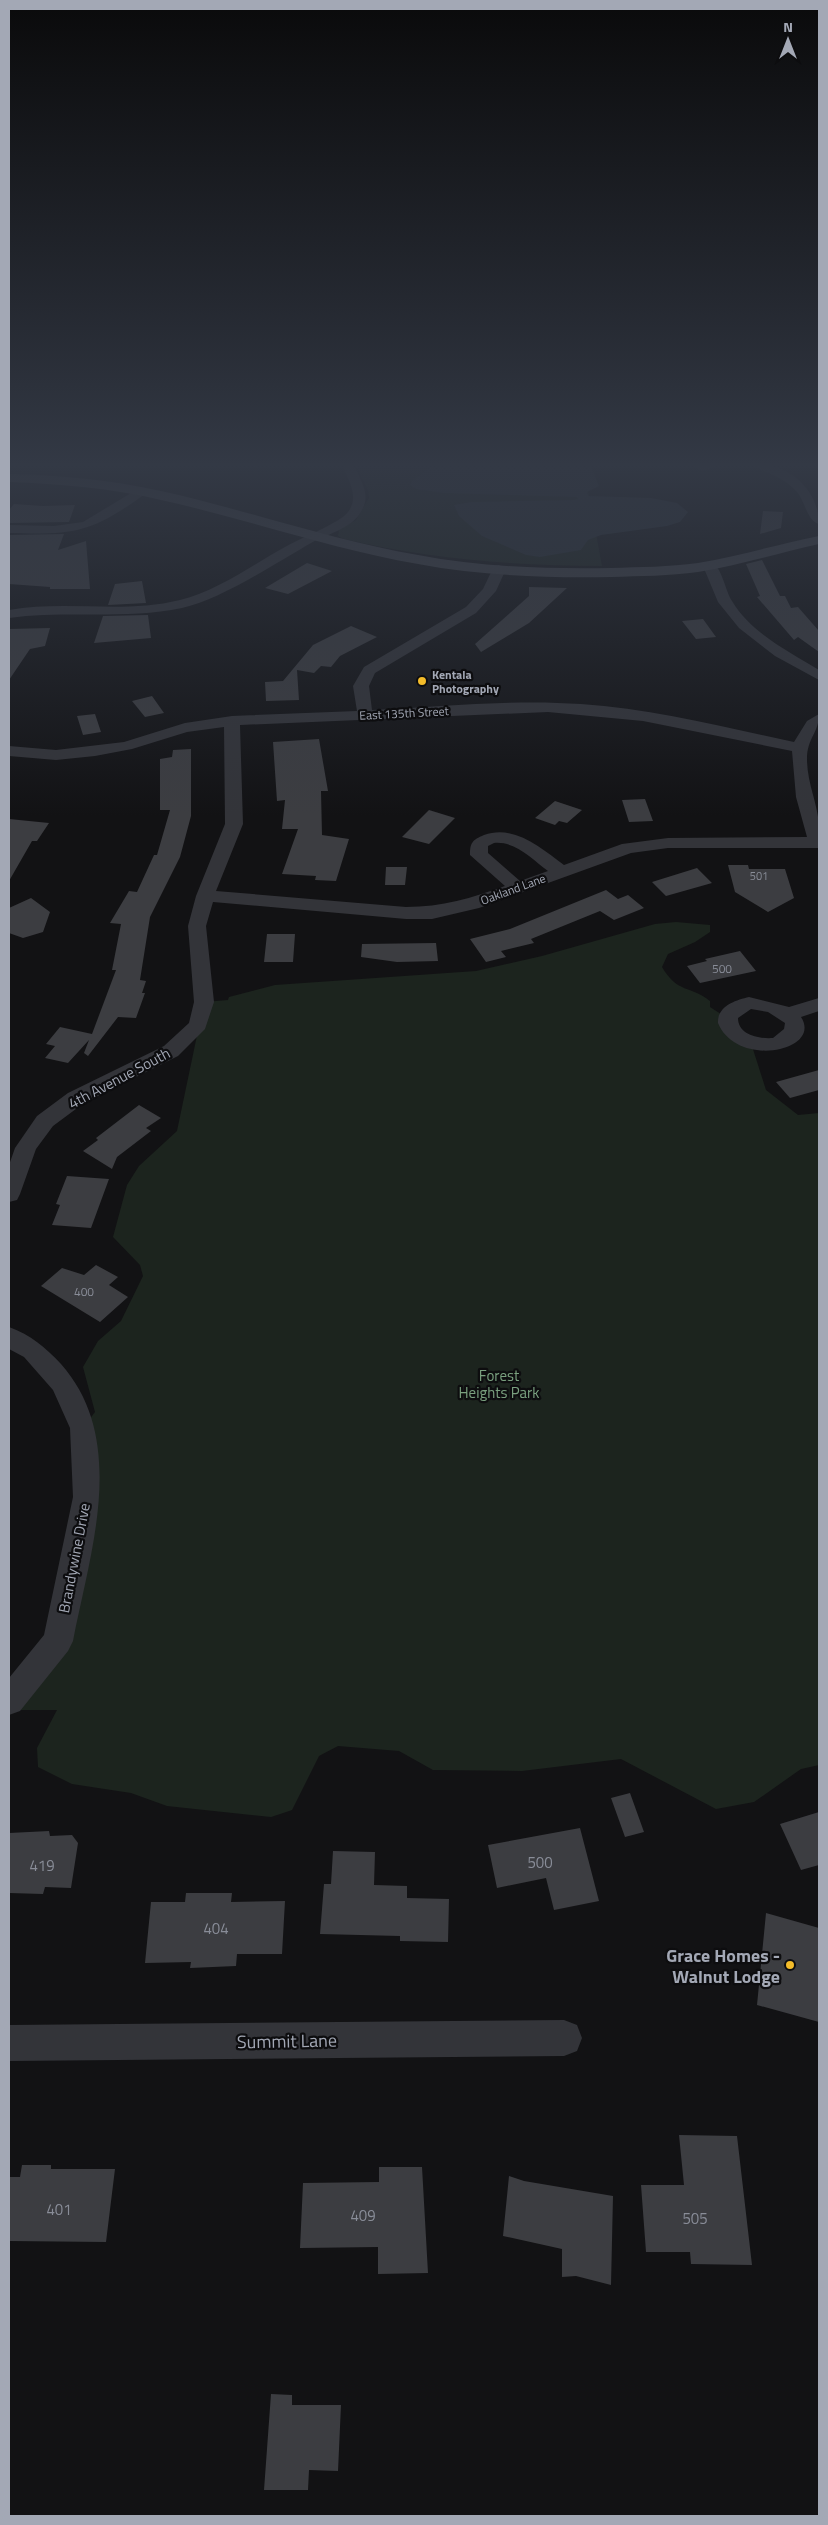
<svg xmlns="http://www.w3.org/2000/svg" width="828" height="2525" font-family="'Titillium Web',sans-serif">
	<style>
		.green { fill: #1c241e }
		.water { fill: #293038 }
		.building { fill: #3c3d41 }
		.lines { fill: none; stroke-linecap: round; stroke-linejoin: round }
		.street { fill: #333439; fill-rule: evenodd }
		.secondary { fill: #414349; fill-rule: evenodd }
		.poi-dot { fill: #f4bc2a; stroke: #0d0d0f; stroke-width: 2 }
		.labels { text-anchor: middle; dominant-baseline: central; stroke-width: 4.5; stroke-linejoin: round; paint-order: stroke }
		.far-number-label { font-size: 11px; fill: #898d98 }
		.far-poi-label { font-size: 12px; font-weight: bold; fill: #a3a8b5; stroke: #0d0d0f; text-anchor: start }
		.far-street-label { font-size: 12px; fill: #a3a8b5; stroke: #0d0d0f }
		.number-label { font-size: 12px; fill: #898d98 }
		.street-label { font-size: 15px; fill: #a3a8b5; stroke: #0d0d0f }
		.park-label { font-size: 15px; fill: #7aa07f; stroke: #0d0d0f }
		.near-number-label { font-size: 15px; fill: #898d98 }
		.near-poi-label { font-size: 18px; font-weight: bold; fill: #a3a8b5; stroke: #0d0d0f; text-anchor: end }
		.near-street-label { font-size: 18px; fill: #a3a8b5; stroke: #0d0d0f }
	</style>
	<rect width="100%" height="100%" fill="#121214"/>
	<!-- green -->
	<path class="green" d="M354 462H583L602 566C515 566 429 559 344 539L338 536 339 530 356 520 369 498 368 490Z
		M676 922 710 925V932L695 942 668 954 662 967C678 994 690 985 710 1001V1007L727 1018 751 1043 766 1090 798 1115 819 1113V1765L801 1769 754 1802 716 1809 621 1759 522 1771 433 1770 399 1751 338 1746 319 1756 292 1810 271 1817 167 1806 131 1793 72 1784 38 1767 37 1748 57 1710H9V1701L58 1641 83 1428 95 1412 83 1367 98 1341 121 1321 143 1276 140 1265 113 1237 127 1185 139 1166 177 1131 204 1002 228 1000 229 997 275 985 476 971 542 956 655 924Z"/>
	<!-- water -->
	<path class="water" d="M436 462H589L599 486 587 492 588 496 651 498 677 503 688 512 680 522 667 526 601 535 588 540 581 550 540 557 526 555 482 536 459 516 454 505 471 502 573 500 578 499 577 497 443 493 416 489 410 485 412 481Z"/>
	<!-- building -->
	<path class="building" d="M14 504 43 506 75 505 69 522 9 523V510Z
		M763 511 783 512 781 528 760 534Z
		M64 534 58 550 86 541 90 589H50V587L9 584V535Z
		M762 560 780 596H785L791 608 798 607 819 631V652L798 637 794 640 757 597 760 596 746 564Z
		M307 563 332 571 288 594 265 588Z
		M142 581 146 603 108 605 115 584Z
		M529 587 567 588 529 623 481 652 475 644 529 596Z
		M148 615 151 638 94 643 103 616Z
		M703 619 716 637 696 639 682 621Z
		M351 626 377 637 340 656 331 667 321 666 314 673 297 670 299 700 266 701 265 682 283 681 313 645Z
		M50 628 45 646 30 649 9 680V629Z
		M152 696 164 713 145 717 132 701Z
		M95 714 101 732 83 735 77 716Z
		M319 739 328 791H321L322 835 349 839 336 881 315 880 316 876 282 874 298 829H282L285 800 277 801 273 742Z
		M191 749V816L180 857 150 917 140 980 146 981 142 993H145L136 1018 118 1017 88 1056 84 1053 89 1040 68 1063 45 1058 55 1046 46 1044 60 1027 92 1034 116 970H112L121 924 110 923 129 891 137 892 154 855H157L170 810H160V759L172 757 173 750Z
		M645 799 653 821 629 822 622 800Z
		M555 801 582 810 567 823 559 821 555 825 535 818Z
		M429 810 455 818 429 844 402 837Z
		M9 819 49 823 37 841H32L9 881Z
		M728 865H748L749 869H785L794 898 768 912 735 892Z
		M386 867H407L405 885H385Z
		M697 868 712 883 666 896 652 882Z
		M606 890 618 899 628 895 644 908 614 920 600 911 531 939 534 943 501 951 506 957 486 962 470 939 510 929Z
		M31 898 50 912 43 932 23 938 9 933V908Z
		M267 934H295L293 962H264Z
		M436 943 438 961 397 962 361 957 362 944Z
		M740 951 756 971 700 983 687 966 707 961 705 959Z
		M819 1070V1090L790 1098 776 1082Z
		M139 1105 161 1118 146 1128 151 1131 117 1157 112 1169 83 1151 98 1140 96 1138Z
		M67 1176 109 1179 91 1228 52 1225 60 1205 56 1204Z
		M96 1265 118 1277 109 1285 128 1297 100 1322 41 1286 62 1268 84 1275Z
		M630 1793 644 1832 625 1837 611 1798Z
		M819 1812V1865L801 1870 780 1824Z
		M580 1828 599 1901 554 1910 546 1878 497 1888 488 1845Z
		M49 1831 50 1836 72 1835 78 1843 71 1888 45 1887 43 1894 9 1893V1833Z
		M333 1851 375 1852 374 1885 407 1886V1898L449 1899 448 1942 400 1941V1936L320 1934 324 1884H331Z
		M186 1893H232L231 1902 285 1901 282 1954H237L236 1966 190 1968 191 1962 145 1963 151 1902H185Z
		M766 1913 819 1928V2022L757 2005Z
		M679 2135 737 2136 752 2265 691 2264 690 2252H646L641 2185H684Z
		M22 2165H51V2169H115L106 2242 9 2241V2177H20Z
		M379 2167H422L428 2273 378 2274V2247L300 2248 303 2183 379 2182Z
		M509 2176 524 2181 613 2196 611 2285 576 2276 562 2277V2249L503 2236Z
		M271 2394 292 2395V2405H341L338 2471 309 2470 308 2490H264Z"/>
	<g class="lines">
		<!-- street -->
		<path class="street" d="M341 462H353C358 477 371 492 363 508 360 515 354 521 348 525 336 533 323 536 311 543 276 563 220 600 182 608 125 620 66 610 9 618V610C65 600 124 614 180 600 217 591 252 565 285 547 301 538 318 532 333 523 339 520 347 515 350 509 359 493 346 477 341 462Z
			M681 462H727L703 471Z
			M750 462C785 462 819 487 819 524 807 521 805 501 797 492 783 475 761 473 750 462Z
			M141 487 145 488 147 491 145 494C91 533 75 535 9 533V525L54 526 83 522Z
			M710 562C722 565 725 591 732 601 751 633 788 651 819 670V680L775 656 739 628 718 602 703 566Z
			M499 565 506 569 496 591 476 613 375 673 369 686 372 710C441 707 512 699 581 704 653 709 723 727 794 742L807 721 819 714C819 733 807 738 807 759 807 782 817 802 819 824 820 832 819 840 819 848H668L631 853 479 908 432 919H406L213 902 206 926 214 1002 205 1029 178 1056 84 1103 53 1126 36 1149 20 1194 17 1200 9 1202V1165L15 1148 37 1116 68 1093 164 1046 189 1023 194 1002 188 926 196 896 225 824 224 727 187 732 132 749 95 756 56 760 9 756V746L56 750 124 742 185 723 232 716 357 711 353 686 364 667 466 607 483 589 494 566ZM548 712 643 721 792 751 796 797 807 837 668 838 622 844 564 865C541 848 514 824 484 835 472 840 470 843 470 855L505 886C472 898 442 907 406 907L216 891 243 824 240 725ZM494 843C516 841 532 859 548 871L520 881 488 853V846Z
			M749 997 789 1007 819 998V1011L801 1017C823 1051 737 1069 718 1023 717 1006 736 1000 749 997ZM751 1009 768 1012 785 1023 784 1029 773 1038C759 1039 738 1035 738 1018Z
			M9 1327C31 1335 45 1347 61 1364 129 1441 90 1552 73 1641L68 1651 20 1711 9 1715V1678L44 1635 73 1497 70 1428 53 1390 24 1357 9 1349Z
			M564 2020 577 2025 582 2038 577 2051 564 2056 9 2061V2025Z"/>
		<!-- secondary -->
		<path class="secondary" d="M9 474C60 475 111 480 161 491 247 510 331 540 418 555 481 567 547 569 611 568 640 567 669 567 698 563 739 556 779 544 819 536V544C779 553 739 565 698 572 670 576 640 576 611 577 547 578 482 576 418 564 331 549 247 519 161 500 111 488 60 484 9 482Z"/>
	</g>
	<!-- sky -->
	<linearGradient id="sky" x2="0" y2="1"><stop stop-color="#0a0a0b"/><stop offset="0.57" stop-color="#333945"/><stop offset="1" stop-color="#333945" stop-opacity="0"/></linearGradient>
	<rect width="828" height="816" fill="url(#sky)"/>
	<!-- markers -->
	<g class="poi-dot">
		<circle cx="422" cy="681" r="5"/>
		<circle cx="790" cy="1965" r="5"/>
	</g>
	<g class="labels">
		<!-- far-number labels -->
		<g class="far-number-label">
			<text x="759" y="876">501</text>
		</g>
		<!-- far-poi labels -->
		<g class="far-poi-label">
			<text x="432" y="674">Kentala<tspan x="432" dy="14">Photography</tspan></text>
		</g>
		<!-- far-street labels -->
		<g class="far-street-label">
			<text transform="translate(404 713) rotate(-3)">East 135th Street</text>
			<text transform="translate(513 889) rotate(-20)">Oakland Lane</text>
		</g>
		<!-- number labels -->
		<g class="number-label">
			<text x="722" y="968">500</text>
			<text x="84" y="1291">400</text>
		</g>
		<!-- street labels -->
		<g class="street-label">
			<text transform="translate(119 1078) rotate(-28)">4th Avenue South</text>
			<text transform="translate(74 1558) rotate(-79)">Brandywine Drive</text>
		</g>
		<!-- park labels -->
		<g class="park-label">
			<text x="499" y="1375">Forest<tspan x="499" dy="17">Heights Park</tspan></text>
		</g>
		<!-- near-number labels -->
		<g class="near-number-label">
			<text x="540" y="1862">500</text>
			<text x="42" y="1865">419</text>
			<text x="216" y="1928">404</text>
			<text x="59" y="2209">401</text>
			<text x="363" y="2215">409</text>
			<text x="695" y="2218">505</text>
		</g>
		<!-- near-poi labels -->
		<g class="near-poi-label">
			<text x="780" y="1955">Grace Homes -<tspan x="780" dy="21">Walnut Lodge</tspan></text>
		</g>
		<!-- near-street labels -->
		<g class="near-street-label">
			<text transform="translate(287 2041) rotate(-1)">Summit Lane</text>
		</g>
	</g>
	<!-- border -->
	<rect width="828" height="2525" fill="none" stroke="#a3a8b5" stroke-width="20"/>
	<!-- north arrow -->
	<g transform="translate(788 40)" stroke="#0d0d0f" stroke-width="4" paint-order="stroke">
	<path d="M0-4L9 19L0 12L-9 19Z" fill="#a3a8b5"/>
	<text y="-8" font-size="14" font-weight="bold" text-anchor="middle" fill="#a3a8b5">N</text>
	</g>
</svg>
